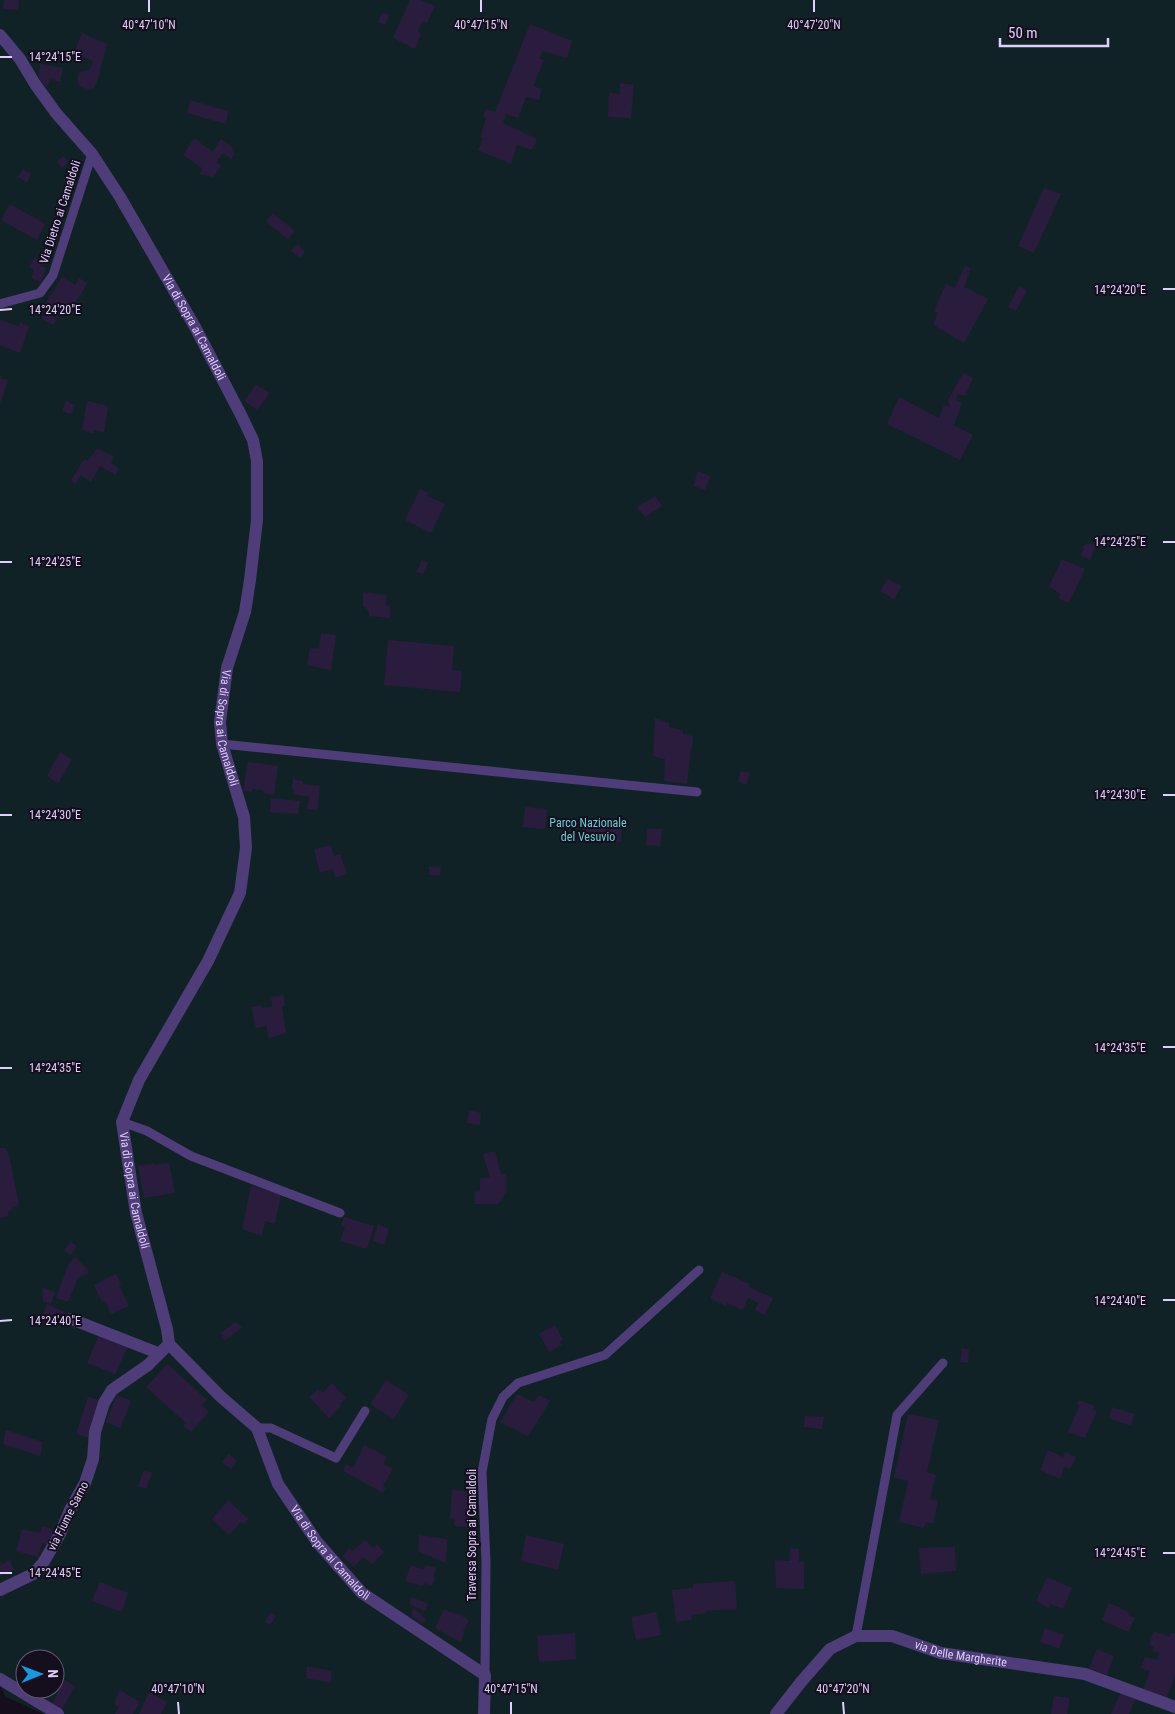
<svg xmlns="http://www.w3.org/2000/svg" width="1175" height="1714" font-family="'Roboto Condensed',sans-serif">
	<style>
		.green { fill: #112227; fill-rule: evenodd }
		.building { fill: #2a1c3d }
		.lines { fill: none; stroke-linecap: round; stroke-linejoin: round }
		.lane { stroke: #4e3d78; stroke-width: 9 }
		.street { stroke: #4e3d78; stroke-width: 12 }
		.ticks { fill: none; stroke: #dfcffb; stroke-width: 2 }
		.labels { text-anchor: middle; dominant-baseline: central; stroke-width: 4; stroke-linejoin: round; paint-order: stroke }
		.street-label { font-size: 12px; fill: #dfcffb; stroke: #140e1d }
		.park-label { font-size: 12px; fill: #62d3d3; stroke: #140e1d }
		.ticks-label { font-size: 12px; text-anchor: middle; fill: #dfcffb; stroke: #140e1d; stroke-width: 4; stroke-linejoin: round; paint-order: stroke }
	</style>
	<rect width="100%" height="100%" fill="#140e1d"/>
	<!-- green -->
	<path class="green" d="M0 0H1175V1714H44L6 1697 0 1685ZM25 1659H55V1689H25Z"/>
	<!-- building -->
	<path class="building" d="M4 0H19L18 10 3 9Z
		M410 0H420L435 6 427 23 423 21 418 31 421 34 415 49 393 38Z
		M382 12 389 15 385 25 378 22Z
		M530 24 572 41 567 58 543 51 539 58 544 60 533 86 542 89 539 100 526 97 518 118 506 114 503 123 537 139 532 150 517 145 511 164 478 150 483 138 480 137 486 118 483 116 486 109 495 112Z
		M82 33 107 44 97 82 94 88 87 89 79 85 77 79 80 72 90 69 93 61 74 53Z
		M40 64 63 68 60 82 50 79 47 88 39 78Z
		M620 83 634 85 631 118 608 117 609 93 620 94Z
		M190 100 228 111 226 124 187 113Z
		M194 138 213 152 221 139 233 148 232 150 235 154 231 159 223 153 216 162 221 166 213 177 199 174 203 169 183 155Z
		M64 156 69 162 62 168 57 161Z
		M23 169 31 174 27 182 18 177Z
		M1044 188 1061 194 1034 253 1018 246Z
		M10 204 45 224 37 240 1 220Z
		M273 213 295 231 287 239 266 222Z
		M298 244 305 252 300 258 291 250Z
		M34 258 42 261 40 266 46 268 41 282 31 278 34 270 29 267Z
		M965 266 971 268 964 287 988 299 964 343 933 325 938 313 934 311 946 284 955 288Z
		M62 277 75 285 79 278 87 283 69 314 61 310 57 318 48 312 51 307 45 304Z
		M1019 286 1027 291 1016 311 1008 307Z
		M45 313 57 319 53 325 42 319Z
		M0 320 19 326 20 322 29 326 20 353 0 345Z
		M963 373 973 378 965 396 958 394 956 400 962 403 954 425 973 435 960 460 887 424 899 397 939 418 944 405 950 407 948 400Z
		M0 376H2L1 379 8 380 0 404Z
		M256 385 270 393 257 410 244 401Z
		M66 401 75 405 71 414 62 411Z
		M87 401 108 406 104 432 94 430 93 434 82 430Z
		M97 448 114 457 111 463 119 469 115 475 100 466 91 482 81 475 75 484 71 481 84 459 88 461Z
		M698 471 710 476 705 490 693 486Z
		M420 489 429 493 427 496 445 504 431 533 405 520Z
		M655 496 662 506 645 517 637 507Z
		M1088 543 1096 546 1090 560 1081 556 1084 548 1082 547Z
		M1062 559 1085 569 1069 603 1059 599 1060 594 1049 586Z
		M422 560 428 563 423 574 416 572Z
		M887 579 902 586 894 599 880 591Z
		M363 592 387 595 385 605 390 606V618L369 616V611L363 606Z
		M321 633 336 635 331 670 307 665 310 648 319 649Z
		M388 640 454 646 452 670 462 671 460 692 384 685Z
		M655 718 669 723V727L683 730V734L693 736 692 749H691L687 784 664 781 665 759 653 756Z
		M60 752 72 759 58 784 47 776Z
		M248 762 278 766 274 795 263 793V790L252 789V792L243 791Z
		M741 771 750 773 746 785 738 781Z
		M293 779 303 781V784L320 786 317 810 307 809 309 797 293 794 294 789H292Z
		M271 798 300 801 298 814 270 812Z
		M525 807 547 809 545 829 523 827Z
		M584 817 622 820 621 842 583 840Z
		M647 829H662L660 846 646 845Z
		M331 845 334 856 340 854 347 874 335 878 333 869 320 873 314 849Z
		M429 867H441L440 875H429Z
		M283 995 285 1006 282 1007 286 1033 269 1038 266 1026 256 1028 251 1007 261 1005 262 1008 272 1007 271 997Z
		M469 1110 481 1113 480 1125 467 1123Z
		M0 1148H5L9 1155 19 1205 12 1207V1210L8 1212V1216L0 1218Z
		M495 1151 501 1174H506V1192L498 1204H475L474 1192 480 1191V1178L490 1177 483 1154Z
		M155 1163V1165L169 1163 175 1193 144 1198 138 1166Z
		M251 1186 281 1194 275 1224 265 1221 262 1236 242 1229Z
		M344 1217 374 1226 367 1249 340 1241 345 1227 341 1226Z
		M378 1224 389 1229 384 1245 373 1241Z
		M71 1242 77 1246 71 1255 64 1250Z
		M75 1257 86 1267 89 1273 78 1278 68 1302 56 1298 68 1265Z
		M722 1272 750 1284 749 1287 773 1298 765 1315 755 1310 758 1303 748 1298 743 1310 727 1303 726 1306 710 1298Z
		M116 1274 121 1284 119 1286 129 1306 111 1314 105 1301 102 1302 94 1285Z
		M42 1287 55 1292 51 1304 43 1301Z
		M47 1304 65 1312 60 1323 43 1316Z
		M232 1321 239 1324 242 1328 225 1340 220 1333 234 1323Z
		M555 1325 563 1340 560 1342 562 1345 549 1352 539 1334Z
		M99 1335 128 1347 115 1374 87 1363Z
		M962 1348 969 1350 968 1363 960 1362Z
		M168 1364 207 1400 202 1405 209 1412 191 1432 183 1425 186 1423 146 1387Z
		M386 1380 409 1395 394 1419 370 1404Z
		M332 1383 346 1398 340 1404 341 1406 329 1418 309 1397 318 1389 322 1393Z
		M517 1394 534 1402 539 1395 550 1401 528 1436 500 1422Z
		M117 1395 131 1401 120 1428 106 1422Z
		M88 1397 102 1401 89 1438 76 1434Z
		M1079 1400 1094 1406 1093 1410 1097 1411 1085 1438 1068 1432 1080 1405H1077Z
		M1112 1407 1134 1414 1131 1426 1109 1418Z
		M908 1414 939 1420 927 1472 936 1475 930 1499 938 1501 933 1523 926 1522 924 1528 899 1522 908 1481 894 1477Z
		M805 1416 824 1417 822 1429 804 1427Z
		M6 1430 43 1442 40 1456 3 1444Z
		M364 1445 387 1457 383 1464 393 1468 383 1486 386 1488 383 1493 343 1471 346 1464 353 1468Z
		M1048 1450 1063 1457 1065 1452 1076 1457 1070 1469 1064 1467 1060 1479 1040 1470Z
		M229 1454 237 1461 231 1469 222 1462Z
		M144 1470 152 1473 146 1489 138 1486Z
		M452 1490 473 1491 472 1504 476 1505 475 1518 468 1519V1527L454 1526 455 1519H450Z
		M228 1500 248 1519 243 1524 241 1522 229 1535 212 1519Z
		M42 1526 54 1530 49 1546 42 1543 38 1557 16 1551 22 1529 40 1533Z
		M419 1535 447 1539 446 1563 418 1551Z
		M526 1535 564 1544 558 1570 521 1561Z
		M365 1540 374 1548 377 1544 384 1552 372 1564 363 1557 354 1567 342 1556 350 1548 353 1551Z
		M955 1547 956 1571 921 1574 919 1548Z
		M790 1548 799 1549V1562H804V1589L776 1588 775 1560 790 1561Z
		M10 1560 14 1570 0 1576V1561L2 1564Z
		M411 1565 424 1570 425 1565 436 1568 433 1577H435L432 1586 424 1583 423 1586 405 1581Z
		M1047 1577 1072 1588 1063 1609 1050 1604 1049 1608 1036 1601Z
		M735 1581 737 1609 706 1611V1613L691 1615 692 1620 676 1622 672 1590 693 1588V1584Z
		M100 1582 128 1593 122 1612 92 1601Z
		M412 1597 428 1604 425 1611 409 1604Z
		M1109 1603 1129 1612 1128 1615 1135 1618 1128 1632 1102 1620Z
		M413 1608 426 1619 423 1624 411 1615Z
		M444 1609 455 1614 457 1613 469 1620 463 1632 464 1633 460 1642 435 1628Z
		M270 1612 276 1616 270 1625 265 1622Z
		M656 1612 661 1635 636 1640 631 1617Z
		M1045 1628 1064 1635 1059 1649 1040 1642Z
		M1154 1631 1170 1637 1171 1633 1175 1634V1674L1167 1698 1143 1691 1150 1671 1140 1668 1145 1657 1157 1660 1159 1653 1153 1651 1154 1647 1149 1645Z
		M575 1633 576 1659 539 1662 537 1636Z
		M1097 1649 1114 1656 1107 1675 1089 1668Z
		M307 1666 332 1671 331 1683 306 1678Z
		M55 1674 75 1686 61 1711 51 1705 58 1693 51 1689H55Z
		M120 1690 140 1702 133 1714H115L119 1707 114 1704Z
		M149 1692 167 1702 161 1714H139Z
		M1121 1692 1136 1698 1129 1714H1111Z
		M1054 1696 1070 1698 1067 1714H1051Z"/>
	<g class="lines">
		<!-- lane -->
		<path class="lane" d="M0 304 40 293 53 275 92 154
			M222 744 697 792
			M122 1122 147 1131 191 1156 340 1213
			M257 1428H271L336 1458 365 1411
			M856 1636 897 1415 943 1363
			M485 1675 486 1561 482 1472 492 1419 503 1397 518 1383 605 1355 699 1270"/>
		<!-- street -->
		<g class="street">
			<path id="s1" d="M0 35 20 59 35 84 56 113 92 154 120 197 195 327 241 415 253 440 257 461V520L250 580 245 612 227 668 220 722 222 744 244 817 246 848 240 893 208 961 139 1080 122 1122 136 1213 167 1329 169 1344 148 1365 112 1390 104 1403 95 1432 93 1459 85 1483 70 1510 60 1534 43 1563 33 1574 0 1590"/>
			<path d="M71 1319 158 1353"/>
			<path id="s2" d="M169 1344 220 1396 257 1428 278 1484 317 1542 362 1593 485 1675 484 1714"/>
			<path d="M0 1679 58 1714"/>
			<path id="s3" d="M776 1714 801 1682 830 1649 856 1636H892L941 1653 1085 1674 1175 1707"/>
		</g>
	</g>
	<!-- ticks -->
	<path class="ticks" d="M149 0V12M481 0V12M814 0V12M0 57H12M1163 289H1175M0 310 12 309M1163 542H1175M0 562H12M1163 795H1175M0 815H12M1163 1047H1175M0 1068H12M1163 1300H1175M0 1321 12 1320M1163 1553H1175M0 1573H12M178 1702 179 1714M511 1702V1714M843 1702 844 1714"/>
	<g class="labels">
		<!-- street labels -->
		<g class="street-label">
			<text transform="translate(60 212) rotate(-72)">Via Dietro ai Camaldoli</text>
			<text stroke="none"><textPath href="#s1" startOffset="352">Via di Sopra ai Camaldoli</textPath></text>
			<text stroke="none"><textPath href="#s1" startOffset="772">Via di Sopra ai Camaldoli</textPath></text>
			<text stroke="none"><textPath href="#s1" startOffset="1268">Via di Sopra ai Camaldoli</textPath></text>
			<text transform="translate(68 1516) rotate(-63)">via Fiume Sarno</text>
			<text transform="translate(472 1535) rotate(-90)">Traversa Sopra ai Camaldoli</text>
			<text stroke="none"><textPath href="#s2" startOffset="268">Via di Sopra ai Camaldoli</textPath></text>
			<text stroke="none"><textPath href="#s3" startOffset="221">via Delle Margherite</textPath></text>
		</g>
		<!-- park labels -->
		<g class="park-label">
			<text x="588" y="823">Parco Nazionale<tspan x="588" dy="14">del Vesuvio</tspan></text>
		</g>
	</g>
	<g class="ticks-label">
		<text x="149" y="29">40°47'10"N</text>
		<text x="481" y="29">40°47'15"N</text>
		<text x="814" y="29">40°47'20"N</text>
		<text x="55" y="61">14°24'15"E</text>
		<text x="1120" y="294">14°24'20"E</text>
		<text x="55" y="314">14°24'20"E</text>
		<text x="1120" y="546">14°24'25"E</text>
		<text x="55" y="566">14°24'25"E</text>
		<text x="1120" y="799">14°24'30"E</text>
		<text x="55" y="819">14°24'30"E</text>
		<text x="1120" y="1052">14°24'35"E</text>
		<text x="55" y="1072">14°24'35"E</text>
		<text x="1120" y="1305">14°24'40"E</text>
		<text x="55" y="1325">14°24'40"E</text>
		<text x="1120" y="1557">14°24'45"E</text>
		<text x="55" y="1577">14°24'45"E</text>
		<text x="178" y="1693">40°47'10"N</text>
		<text x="511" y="1693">40°47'15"N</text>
		<text x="843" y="1693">40°47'20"N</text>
	</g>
	<!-- north arrow -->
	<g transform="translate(40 1674) rotate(89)"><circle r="24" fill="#140e1d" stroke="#655b76"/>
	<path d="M0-4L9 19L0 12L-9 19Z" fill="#159ae1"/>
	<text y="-8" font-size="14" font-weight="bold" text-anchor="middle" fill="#dfcffb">N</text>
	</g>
	<!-- scale -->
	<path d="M1000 38v8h108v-8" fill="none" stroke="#dfcffb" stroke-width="2.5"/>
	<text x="1008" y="38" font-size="15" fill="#dfcffb" stroke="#140e1d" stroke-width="4" paint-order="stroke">50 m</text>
</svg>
